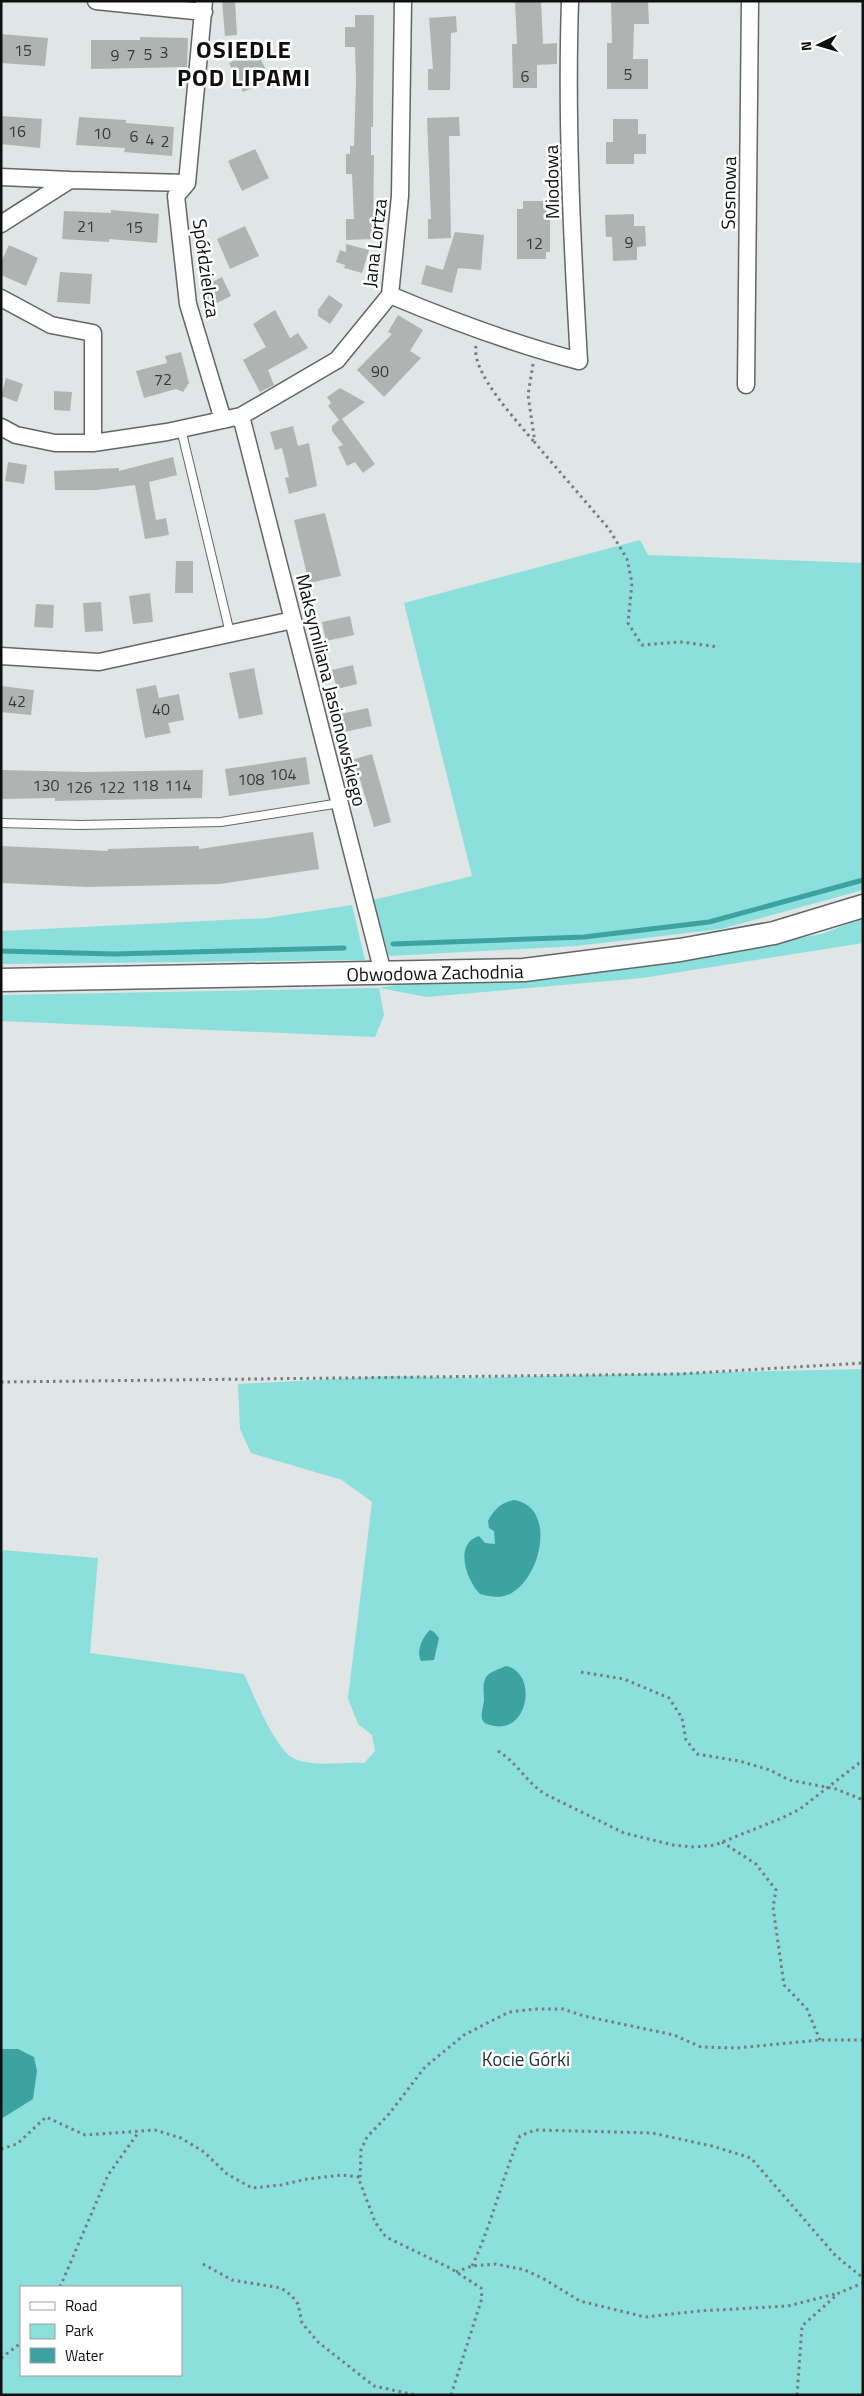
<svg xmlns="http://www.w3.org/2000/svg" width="864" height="2396" font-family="'Titillium Web',sans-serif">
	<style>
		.green { fill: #8bdfdc; fill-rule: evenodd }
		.water { fill: #3ca3a0 }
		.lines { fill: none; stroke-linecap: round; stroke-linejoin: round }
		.stream { stroke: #3ca3a0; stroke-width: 5 }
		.building { fill: #afb4b3 }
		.service-casing { stroke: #626766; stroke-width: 10 }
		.minor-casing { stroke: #626766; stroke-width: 19 }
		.secondary-casing { stroke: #626766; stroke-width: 25 }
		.path { stroke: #777b7b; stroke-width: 3; stroke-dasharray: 2.5 4; stroke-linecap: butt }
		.service { stroke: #fff; stroke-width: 8 }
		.minor { stroke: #fff; stroke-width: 16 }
		.secondary { stroke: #fff; stroke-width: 22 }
		.labels { text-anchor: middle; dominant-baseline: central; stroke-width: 5; stroke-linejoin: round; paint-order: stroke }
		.number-label { font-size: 16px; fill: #363939 }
		.street-label { font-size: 19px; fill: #0e1010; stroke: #fff }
		.park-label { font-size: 19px; fill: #1a3131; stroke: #fff }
		.district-label { font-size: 24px; font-weight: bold; letter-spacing: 1px; fill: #0e1010; stroke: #fff }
	</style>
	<rect width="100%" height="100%" fill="#e0e5e5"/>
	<!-- green -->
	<path class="green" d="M640 540 648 555 863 563V890L721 929 576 946 389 956 373 900 472 876 404 603Z
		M352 905 365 960 1 964V931L267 918Z
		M863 918V943L642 978 427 997 379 988 384 1015 375 1037 1 1021V995L378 988 421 981 588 974 822 934Z
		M863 1369V2395H1V1550L98 1558 90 1653 244 1674C253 1693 275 1751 295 1759 315 1767 342 1762 364 1763L375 1751 372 1735 358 1724 348 1698 372 1502 342 1480 251 1453 240 1429 238 1384 392 1376 468 1378ZM21 2287H181V2375H21Z"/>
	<!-- water -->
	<path class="water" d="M514 1500C560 1507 539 1588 504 1596 496 1598 488 1596 480 1594 467 1581 453 1544 479 1536L485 1543 495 1544 494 1531 489 1528 488 1521C494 1509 502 1502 514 1500Z
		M430 1630 434 1632 439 1638 434 1660 421 1661C416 1652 422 1637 430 1630Z
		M506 1666C539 1672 529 1740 487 1724 477 1720 484 1707 484 1700 484 1692 482 1685 486 1677 490 1671 500 1669 506 1666Z
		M1 2049H18L34 2057 37 2071 33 2099 1 2119Z"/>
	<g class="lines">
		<!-- stream -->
		<path class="stream" d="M393 944 584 937 709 922 863 880
			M1 951 114 954 344 948"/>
	</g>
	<!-- building -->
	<path class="building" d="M222 1H235L237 35 225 36Z
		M515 1H541L543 44 557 43V64L537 65V88H513L512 44H517Z
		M611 1H648L649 24H634L633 59H648V89H607V43H612Z
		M355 15H374L373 127H371V155H374L373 239 346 240V219H354L352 174H346V154H350V146H354L356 81 355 47H345V27H355Z
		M456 16 457 32 451 33 450 90H428V69H433L429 18Z
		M1 34 48 38 45 66 1 63Z
		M140 37 188 38 187 67 91 69V40H140Z
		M257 50 270 80 243 92 229 63Z
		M1 116 42 119 40 148 1 144Z
		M79 117 126 120V123L174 127 172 156 124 152 125 148 76 145Z
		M459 117 460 136H449L451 238 428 239V219H431L427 118Z
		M613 119H638V134H646V154H634V164H606V142H613Z
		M255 149 269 178 242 191 228 161Z
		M523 201H547L546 215H550V252H546V259H517V209H523Z
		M111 210 159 214 157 243 109 239V242L62 239 64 211 111 213Z
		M634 214V226H645L646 246 637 247V260L613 261 612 237H606L605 215Z
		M245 226 259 256 230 269 217 239Z
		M455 232 484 235 481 270 458 268 452 293 421 284 426 265 443 270Z
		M346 244 369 250 362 273 344 268 345 265 336 262 340 250 346 252Z
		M9 245 38 258 26 286 1 275V262Z
		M60 272 92 274 90 304 57 302Z
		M222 277 231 296 211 306 202 287Z
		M329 295 343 305 330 324 318 316V310Z
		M275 310 290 338 298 333 308 348 268 370 274 385 260 392 243 360 266 347 253 324Z
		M398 315 423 330 410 351 421 358 384 397 357 370 392 334 388 332Z
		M181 352 189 383 183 392 176 389 144 398 136 371 167 363 165 356Z
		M6 378 23 384 17 402 1 396Z
		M340 388 365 402 342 419 375 464 363 473 355 462 347 466 338 447 343 445 332 431V426L339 420 328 406 331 403 327 397Z
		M54 391 72 392 70 411 54 410Z
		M293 426 298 446 309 443 317 486 289 494 285 478 289 477 282 448 275 450 270 432Z
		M173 457 177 475 149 482 156 520 166 518 169 535 145 539 135 485 96 490H55L54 471 119 468V471Z
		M8 462 27 465 24 484 5 481Z
		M325 513 341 576 309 583 294 520Z
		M176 561H193V593H175Z
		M150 593 153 622 133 624 129 596Z
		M101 602 103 631 85 632 83 603Z
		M36 604 54 605 53 628 34 627Z
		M350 616 354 635 326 641 322 622Z
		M353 665 357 684 337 689 332 670Z
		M254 668 263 714 239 719 229 673Z
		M156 685 159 698 179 694 184 720 168 723 171 733 145 738 136 689Z
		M1 686 34 690 31 715 1 712Z
		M368 708 372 726 344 732 340 714Z
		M372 754 391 822 374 827 359 776 356 777 351 760Z
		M306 757 310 784 229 796 225 769Z
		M1 770 87 772 203 770 202 798 55 801V798L1 799Z
		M313 832 319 869 220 884 87 887 1 883V846L108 851V849L199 846V849Z"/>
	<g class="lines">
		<!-- service casing -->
		<g class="service-casing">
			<path id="service" d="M181 429 230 633
				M1 823 81 825 221 822 340 803"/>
		</g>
		<!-- minor casing -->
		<g class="minor-casing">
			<path id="minor" d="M96 1 204 12
				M204 1 187 183 176 196 188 304 223 420
				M1 177 70 180
				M1 224 70 180 187 183
				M390 295C452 321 514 344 579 361 572 241 566 121 570 1
				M1 298 51 325 93 333V443
				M746 385 750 1
				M241 416 383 973
				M1 427 16 435 55 443H93L167 432 241 416 337 360 390 295 400 196 403 1
				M1 656 99 662 293 620"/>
		</g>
		<!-- secondary casing -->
		<g class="secondary-casing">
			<g id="secondary">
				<path id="s1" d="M1 980 524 970 680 950 774 933 863 906"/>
			</g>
		</g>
		<!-- path -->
		<path class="path" d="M476 346C471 373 518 422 535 443
			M533 364 528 395 535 443 609 529 627 559 632 583 628 623 642 645 681 642 719 647
			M1 1382 678 1374 863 1363
			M581 1672 624 1679 669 1698 682 1718 686 1740 697 1754 739 1761 770 1770 789 1780 836 1789 863 1800
			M498 1751C518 1763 528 1785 547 1795L624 1833 673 1845 694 1847 715 1845 782 1818 800 1809 863 1760
			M722 1842 756 1864 776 1890 773 1907 784 1985 807 2009 820 2040
			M1 2149 17 2144 46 2117 85 2135 155 2130 181 2138 204 2152 227 2174 252 2188 281 2185 307 2179 342 2175 360 2177
			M203 2264 232 2280 281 2288 292 2296 298 2304 302 2323 318 2342 374 2386 416 2395
			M472 2266C492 2224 502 2178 520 2136L535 2130 652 2133 712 2146 751 2158 835 2255 863 2278
			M456 2272 472 2266 496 2264 525 2270 544 2279 580 2301 645 2317 699 2311 788 2306 839 2293
			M60 2287 108 2175 138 2133
			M1 2358 21 2343
			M451 2395 482 2298 481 2288 450 2268 386 2237 375 2222 360 2182 361 2150 367 2137 389 2114 425 2067 464 2035 509 2012 535 2009H563L584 2016 674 2035 701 2047 737 2048 820 2040H863
			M797 2395 802 2326 839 2293 863 2283"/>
		<!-- service -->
		<use href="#service" class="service"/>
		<!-- minor -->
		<use href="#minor" class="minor"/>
		<!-- secondary -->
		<use href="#secondary" class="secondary"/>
	</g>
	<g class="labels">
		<!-- number labels -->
		<g class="number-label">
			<text x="23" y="50">15</text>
			<text x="164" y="52">3</text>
			<text x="131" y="54">7</text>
			<text x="148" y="54">5</text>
			<text x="115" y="55">9</text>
			<text x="628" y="74">5</text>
			<text x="525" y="76">6</text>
			<text x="17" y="131">16</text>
			<text x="102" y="133">10</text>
			<text x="134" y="136">6</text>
			<text x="150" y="139">4</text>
			<text x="165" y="141">2</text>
			<text x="86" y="226">21</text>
			<text x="134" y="227">15</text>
			<text x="629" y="242">9</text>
			<text x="534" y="243">12</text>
			<text x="380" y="371">90</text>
			<text x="163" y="379">72</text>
			<text x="17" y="701">42</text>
			<text x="161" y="709">40</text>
			<text x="283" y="774">104</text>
			<text x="251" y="779">108</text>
			<text x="46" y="785">130</text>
			<text x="145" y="785">118</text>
			<text x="178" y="785">114</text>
			<text x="79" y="787">126</text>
			<text x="112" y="787">122</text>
		</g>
		<!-- street labels -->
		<g class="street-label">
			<text transform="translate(551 182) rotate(-91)">Miodowa</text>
			<text transform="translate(728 193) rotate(-89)">Sosnowa</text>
			<text transform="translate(374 243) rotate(-83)">Jana Lortza</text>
			<text transform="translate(207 268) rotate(82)">Spółdzielcza</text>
			<text transform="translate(332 690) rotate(76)">Maksymiliana Jasionowskiego</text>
			<text stroke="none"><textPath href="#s1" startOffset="434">Obwodowa Zachodnia</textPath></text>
		</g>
		<!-- park labels -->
		<g class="park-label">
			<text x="526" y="2058">Kocie Górki</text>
		</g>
		<!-- district labels -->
		<g class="district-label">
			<text x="244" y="49">OSIEDLE<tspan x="244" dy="28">POD LIPAMI</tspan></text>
		</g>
	</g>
	<!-- border -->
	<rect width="864" height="2396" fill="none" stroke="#0e1010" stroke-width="5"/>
	<!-- legend -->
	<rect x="20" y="2286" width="162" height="90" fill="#ffffff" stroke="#9f9f9f"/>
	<rect x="30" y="2302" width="25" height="8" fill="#ffffff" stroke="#9f9f9f"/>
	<text x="65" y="2311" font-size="15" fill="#0e1010">Road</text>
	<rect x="30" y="2324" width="25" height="15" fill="#8bdfdc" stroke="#9f9f9f"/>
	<text x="65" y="2336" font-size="15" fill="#0e1010">Park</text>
	<rect x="30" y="2348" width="25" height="15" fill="#3ca3a0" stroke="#9f9f9f"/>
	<text x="65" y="2361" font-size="15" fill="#0e1010">Water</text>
	<!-- north arrow -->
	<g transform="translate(819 45) rotate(265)" stroke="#ffffff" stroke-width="4" paint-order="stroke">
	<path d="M0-4L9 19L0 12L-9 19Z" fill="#0e1010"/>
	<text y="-8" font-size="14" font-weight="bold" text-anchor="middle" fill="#0e1010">N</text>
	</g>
</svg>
